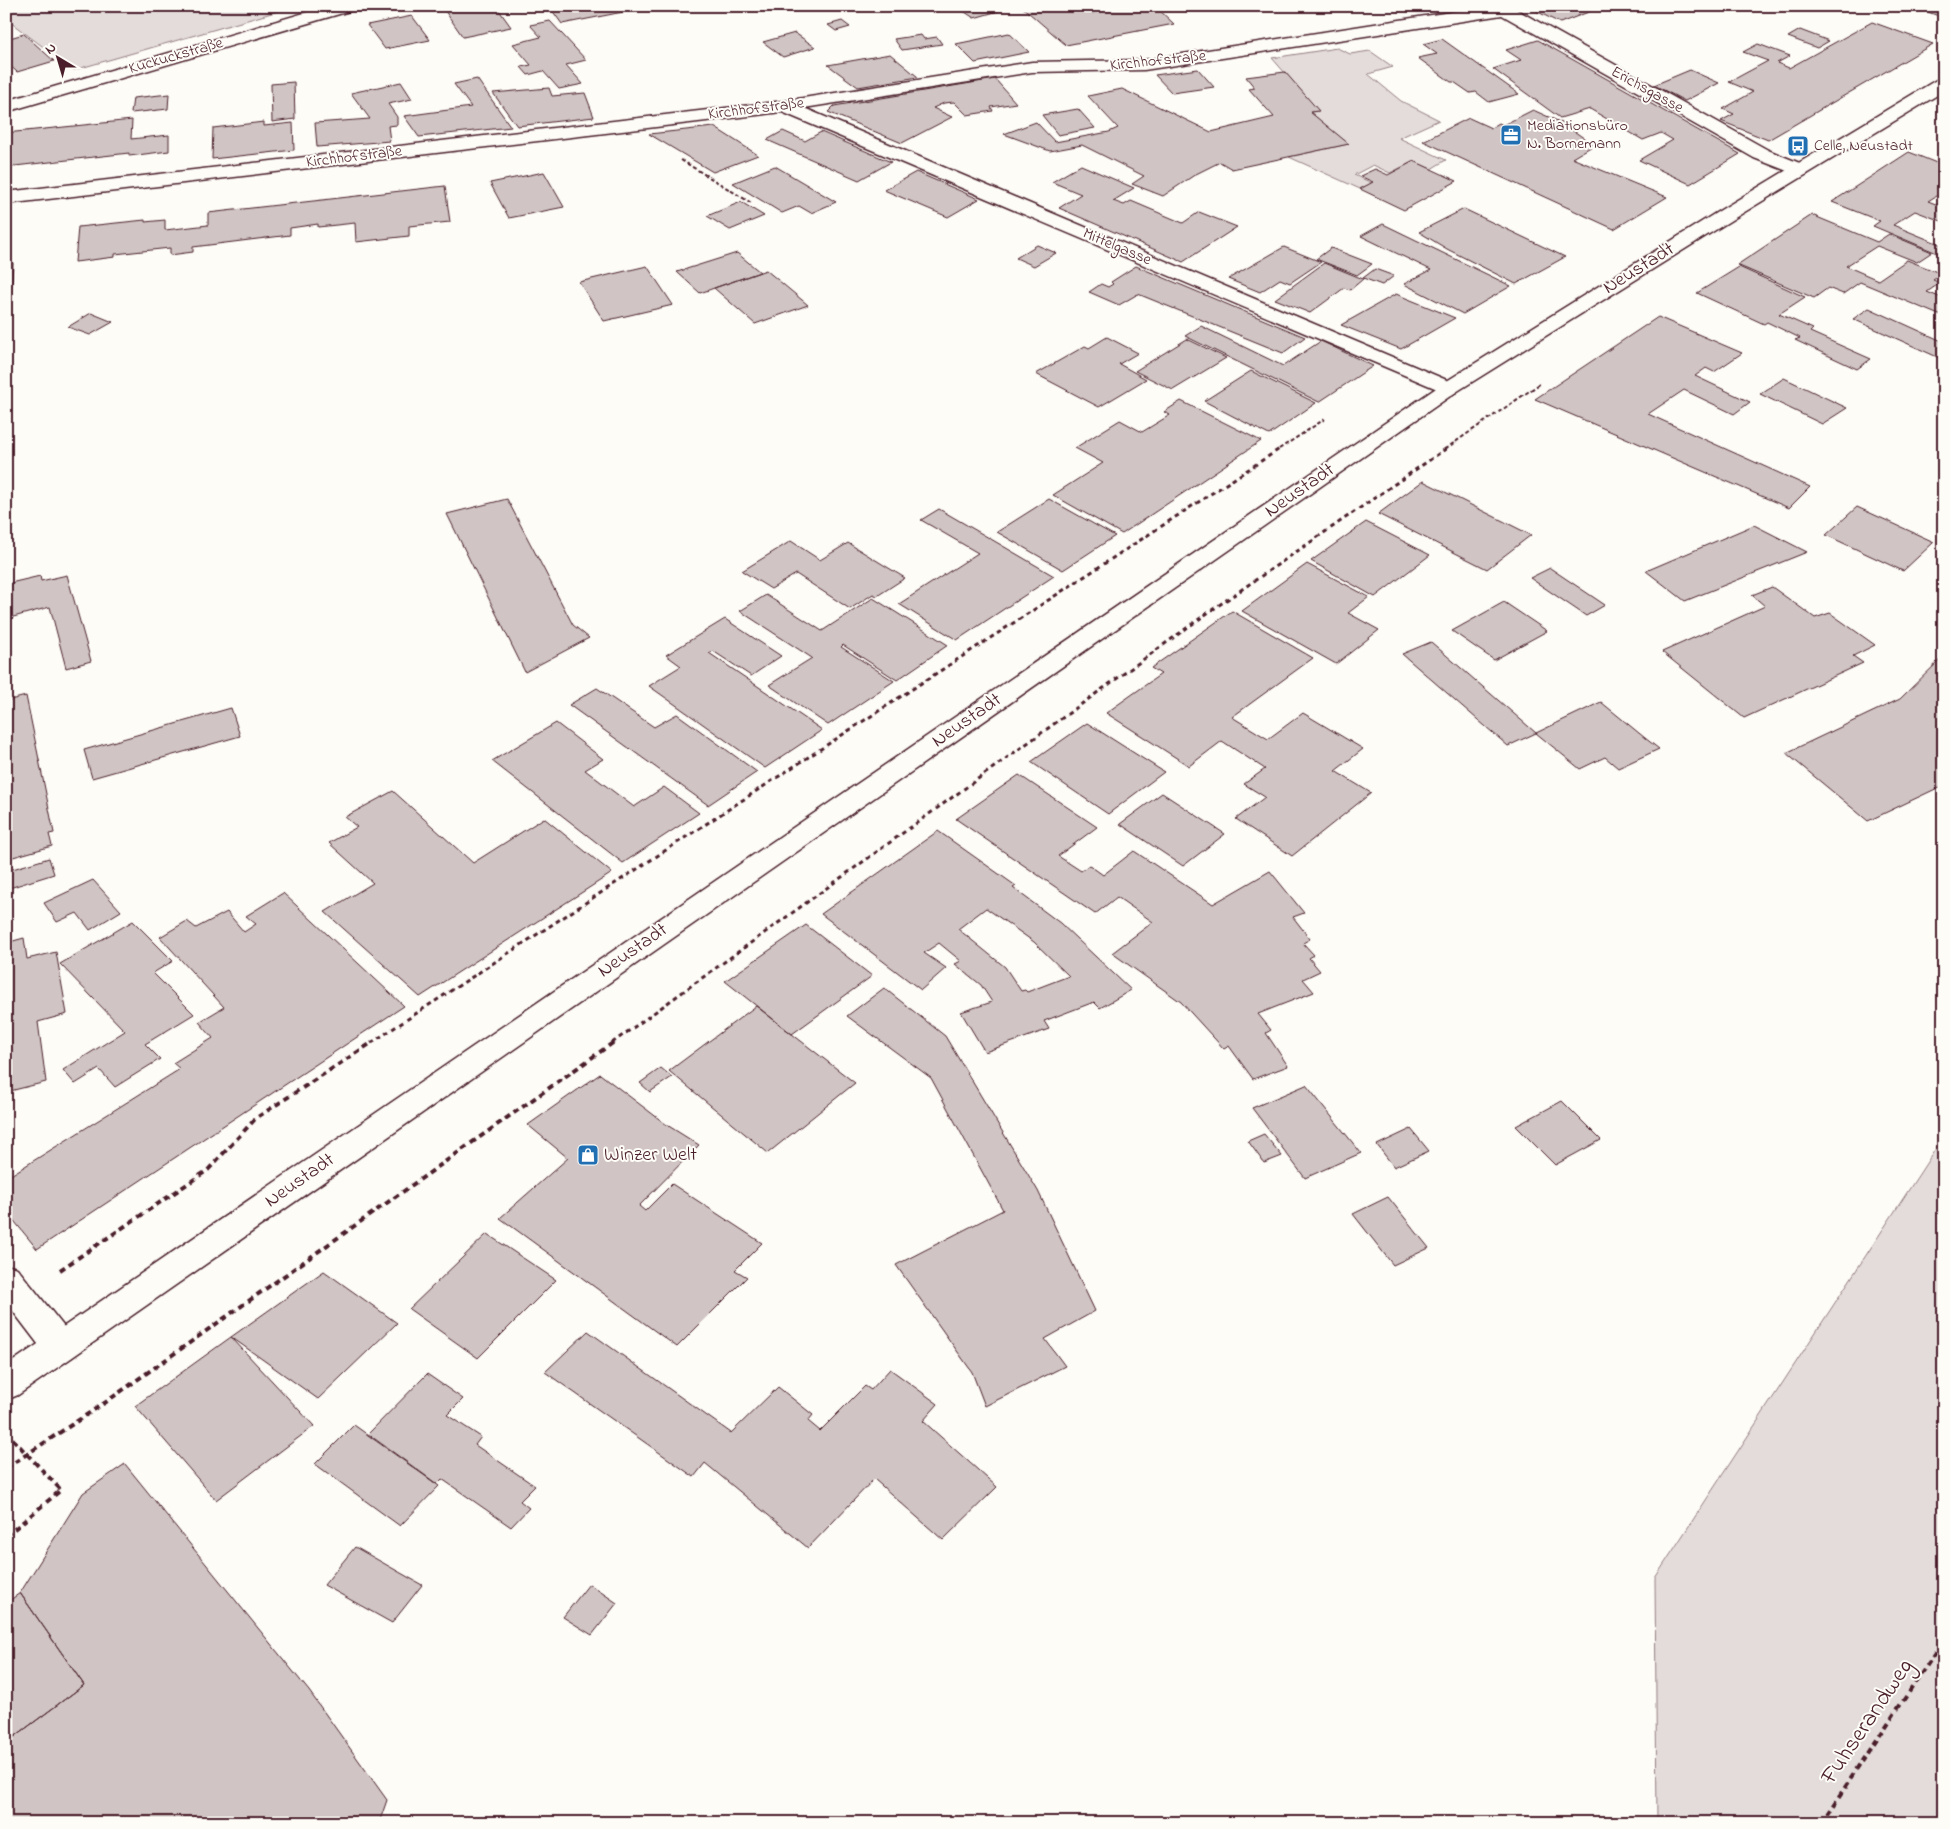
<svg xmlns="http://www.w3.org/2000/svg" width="1950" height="1829" font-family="'Indie Flower',sans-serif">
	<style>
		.green { fill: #e3dcda; stroke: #967e82 }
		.building { fill: #d0c5c4; stroke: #4a1f2b; fill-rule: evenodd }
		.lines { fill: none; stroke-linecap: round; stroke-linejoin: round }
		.minor-casing { stroke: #4a1f2b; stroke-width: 3 }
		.major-casing { stroke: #4a1f2b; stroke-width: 3 }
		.path-far2 { stroke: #4a1f2b; stroke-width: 2; stroke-dasharray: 4 2.5; stroke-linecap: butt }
		.path-far1 { stroke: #4a1f2b; stroke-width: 3; stroke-dasharray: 4.5 4; stroke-linecap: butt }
		.path { stroke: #4a1f2b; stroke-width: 4; stroke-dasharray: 6 4.5; stroke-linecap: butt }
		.minor { fill: #fdfcf7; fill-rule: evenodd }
		.major { fill: #fdfcf7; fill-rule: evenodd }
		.labels { text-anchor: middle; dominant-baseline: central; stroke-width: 4; stroke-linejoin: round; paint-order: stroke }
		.far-street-label { font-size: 16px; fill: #4a1f2b; stroke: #fdfcf7 }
		.far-poi-label { font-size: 16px; fill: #4a1f2b; stroke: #fdfcf7; text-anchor: start }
		.street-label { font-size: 20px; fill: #4a1f2b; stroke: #fdfcf7 }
		.poi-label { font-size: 20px; fill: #4a1f2b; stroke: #fdfcf7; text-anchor: start }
		.near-street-label { font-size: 24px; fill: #4a1f2b; stroke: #fdfcf7 }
	</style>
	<rect width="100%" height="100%" fill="#fdfcf7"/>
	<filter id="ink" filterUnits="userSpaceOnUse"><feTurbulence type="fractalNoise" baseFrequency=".02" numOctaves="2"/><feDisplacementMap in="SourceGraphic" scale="10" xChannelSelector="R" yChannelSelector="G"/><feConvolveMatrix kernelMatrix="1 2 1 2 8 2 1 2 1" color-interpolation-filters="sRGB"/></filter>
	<g filter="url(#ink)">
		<!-- green -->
		<path class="green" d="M6 6H296L74 70 6 19Z
			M1337 48 1350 54 1370 51 1393 67 1368 74 1401 101 1439 120 1399 138 1446 160 1431 169 1414 161 1390 173 1373 165 1354 175 1372 183 1360 189 1289 157 1348 144 1310 112 1318 111 1272 58Z
			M1944 1136V1823H1657L1655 1578Z"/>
		<!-- building -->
		<path class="building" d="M470 6H496L511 27 463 37 445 11Z
			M549 6H618L623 12 562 24Z
			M956 6H1016L974 18Z
			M1021 6H1083L1092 13 1129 6H1155L1174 24 1066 45Z
			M1526 6H1604L1560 23Z
			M1912 6H1944V18Z
			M412 16 430 40 385 49 367 25Z
			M550 21 586 60 566 65 583 84 559 89 543 71 528 75 521 67 531 65 513 44 541 37 530 25Z
			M842 21 850 27 836 31 828 25Z
			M1872 22 1933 44 1768 140 1721 121 1734 114 1723 109 1753 92 1729 82 1768 61 1743 52 1758 44 1790 56 1777 63 1789 68Z
			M1800 30 1829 41 1817 48 1788 37Z
			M795 33 815 47 783 57 763 42Z
			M1009 33 1029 52 975 63 956 44Z
			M24 34 54 61 17 72 6 62V39Z
			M921 35 924 39 937 37 942 44 902 50 894 39Z
			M1442 39 1519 94 1489 102 1476 92 1470 93 1454 82H1451L1418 58 1437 54 1423 44Z
			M1538 40 1740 154 1690 184 1639 160 1673 140 1661 133 1643 140 1590 109 1560 118 1493 69 1521 60 1506 50Z
			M890 54 918 77 858 87 828 65Z
			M1198 69 1214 87 1172 93 1155 75Z
			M1690 70 1719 83 1685 101 1654 85Z
			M1285 72 1319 111 1310 112 1349 144 1232 169 1220 162 1196 174 1163 196 1132 184 1144 176 1082 145 1050 151 1004 134 1036 122 1055 142 1109 132 1118 128 1088 96 1122 89 1211 132 1274 117 1249 89 1255 88 1246 77Z
			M477 79 511 127 419 137 404 116 471 107 454 84Z
			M995 79 1016 103 991 107 993 111 967 115 954 102 944 103 933 108 952 117 902 143 828 112 834 106Z
			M294 82 295 119 272 122 271 84Z
			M401 82 412 99 388 104 397 117V125L388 126 390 141 317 147 315 123 370 119 351 93Z
			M549 88 552 96 585 93 594 117 517 126 493 93Z
			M169 94 168 109 131 113 133 98Z
			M1078 109 1095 128 1058 135 1042 115Z
			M1533 110 1562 123 1594 145 1572 158 1667 197 1614 229 1423 141 1469 118 1491 128 1499 123 1503 125Z
			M132 120 131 139 169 135V151L129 156V153L6 167V133Z
			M264 122V126L293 123 294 150 212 159 213 128Z
			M714 127 758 155 713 172 649 134Z
			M783 131 805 141 821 132 891 162 859 180 767 140Z
			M1909 152 1944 166V191L1928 201 1941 206 1944 205V222L1915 211 1893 225 1944 246V256L1873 226 1880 221 1832 202Z
			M1414 161 1457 181 1404 210 1360 189 1373 182 1360 176 1375 169 1388 175Z
			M1081 165 1134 188 1113 201 1124 205 1131 201 1183 223 1199 212 1237 227 1183 262 1059 208 1081 194 1052 182Z
			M775 166 836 202 811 213 799 206 782 213 733 183Z
			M544 172 564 207 509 218 490 183Z
			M916 172 979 199 948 217 884 190Z
			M445 186 450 222 409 226V236L356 242 355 223 318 227V224L290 228V235L193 247V252L170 255V248L115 254V257L75 262 78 227 145 220V222L165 220V230L208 225V213Z
			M741 202 764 216 730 230 707 216Z
			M1464 209 1565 257 1516 284 1447 249 1419 232Z
			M1812 215 1877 242 1889 234 1932 252 1917 262 1877 246 1846 266 1878 280 1907 260 1942 274 1933 280 1940 283 1927 292 1944 299V312L1939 315 1860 282 1843 294 1828 288 1814 298 1737 265Z
			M1383 224 1511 286 1463 314 1404 284 1431 270 1361 236Z
			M1037 245 1056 253 1034 266 1016 258Z
			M1284 247 1321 262 1290 283 1280 279 1260 292 1228 279Z
			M1331 248 1372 264 1357 275 1316 259Z
			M737 253 760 272 700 293 677 272Z
			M13 263 11 296H6V264Z
			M1324 263 1363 279 1350 290 1344 288 1310 313 1275 299Z
			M647 266 673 305 604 321 579 282Z
			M1136 266 1305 337 1283 353 1138 294 1119 305 1089 292 1101 284 1108 287 1113 284 1111 282Z
			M1739 267 1805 297 1779 314 1813 329 1810 332 1871 359 1857 369 1795 340 1800 338 1767 322 1764 324 1697 293Z
			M1375 269 1394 276 1382 285 1363 278Z
			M766 270 808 305 755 324 714 288Z
			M1396 294 1455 318 1401 349 1341 325Z
			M1869 308 1944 342V360L1853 319Z
			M91 313 113 322 90 335 68 327Z
			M1658 317 1742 353 1714 372 1706 368 1695 376 1750 402 1734 414 1684 390 1648 414 1810 487 1789 508 1535 399Z
			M1201 326 1283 366 1321 341 1373 366 1319 402 1185 336Z
			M1107 337 1138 353 1119 364 1146 379 1099 407 1036 374 1085 346 1089 348Z
			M1187 339 1226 358 1173 390 1135 371Z
			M1251 371 1316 403 1269 435 1204 401Z
			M1784 378 1847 408 1822 424 1760 394Z
			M1181 401 1261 441 1122 534 1053 495 1103 463 1075 448 1120 420 1142 432 1170 415 1164 412Z
			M1423 481 1531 535 1487 569 1378 514Z
			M507 499 573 625 589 638 525 672 447 514Z
			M1049 499 1115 536 1063 570 997 532Z
			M1857 507 1934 542 1903 571 1826 535Z
			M939 509 996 542 1054 576 957 640 899 604 978 553 921 520Z
			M1366 522 1430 555 1375 597 1311 561Z
			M1754 525 1807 552 1685 601 1646 571Z
			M791 541 820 560 848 543 905 578 877 596 873 594 850 609 796 574 771 589 742 571Z
			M1307 564 1369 597 1348 613 1379 630 1336 664 1242 611Z
			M1550 568 1605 605 1586 616 1530 578Z
			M67 575 91 661 66 668 50 607 6 619V584L40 576 41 581Z
			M1772 587 1815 618 1830 613 1875 645 1853 656 1863 663 1744 718 1662 652 1765 606 1752 595Z
			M766 595 822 631 873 598 948 645 897 680 843 645 841 647 894 681 828 725 769 685 812 658 740 611Z
			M1504 602 1547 631 1494 660 1452 631Z
			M1232 611 1313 658 1232 717 1268 739 1303 713 1363 749 1335 771 1371 793 1292 856 1236 819 1265 797 1244 784 1265 769 1222 741 1189 766 1106 713 1161 674 1151 668Z
			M725 619 781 656 751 676 713 651 709 653 822 730 765 768 649 686 681 666 666 655Z
			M1431 642 1536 733 1508 746 1402 654Z
			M1944 656V785L1868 821 1786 753 1900 699Z
			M597 688 654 727 677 714 757 772 708 805 569 705Z
			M26 696 54 833 49 834 52 846 6 859V701Z
			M1601 702 1645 738 1659 749 1618 768 1605 757 1580 769 1536 733Z
			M231 708 240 736 92 778 84 750Z
			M556 723 603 759 585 770 634 807 664 787 699 813 623 863 492 761Z
			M1087 723 1164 772 1108 814 1031 762Z
			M1019 775 1097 827 1058 856 1081 871 1089 865 1103 875 1134 851 1213 904 1270 871 1304 913 1293 917 1310 939 1303 943 1314 955 1309 958 1320 971 1303 979 1314 992 1258 1014 1271 1030 1266 1033 1288 1066 1253 1079 1229 1046 1224 1049 1181 1002 1112 953 1153 922 1117 897 1095 914 956 819Z
			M393 791 473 863 544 818 612 873 420 997 325 912 373 883 329 843 357 827 345 817Z
			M1162 793 1225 834 1183 866 1120 824Z
			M938 831 1016 886 1013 888 1060 923 1131 990 1100 1008 1094 1002 1044 1021 1049 1029 985 1052 961 1012 992 1002 981 985 955 964 961 961 939 943 924 953 946 968 921 990 821 914ZM986 908 1034 942 1069 976 1027 992 1025 990 1021 991 1005 967 958 929Z
			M49 858 54 874 6 889V871Z
			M93 880 121 911 90 930 77 913 57 922 44 903Z
			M283 893 404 1006 37 1249 6 1211V1178L180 1069 173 1063 213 1038 199 1022 224 1007 160 937 187 921 196 928 227 912 244 932 256 924 246 916Z
			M133 921 173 961 153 973 194 1014 145 1044 160 1059 115 1087 99 1069 75 1084 63 1070 125 1031 60 964Z
			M806 925 872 976 792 1034 725 981Z
			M24 938 27 959 56 952 67 1014 38 1022 46 1082 6 1092V943Z
			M884 988 945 1036 1038 1191 1095 1311 1045 1339 1065 1366 985 1406 972 1372 896 1265 1003 1210 931 1078 847 1016Z
			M756 1006 855 1083 768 1153 669 1071Z
			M661 1068 672 1077 650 1092 640 1083Z
			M600 1074 667 1125 699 1145 639 1206 645 1211 672 1184 762 1243 735 1270 747 1277 677 1347 500 1218 568 1158 528 1125Z
			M1306 1085 1361 1153 1305 1178 1252 1108Z
			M1562 1101 1601 1140 1555 1165 1516 1126Z
			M1411 1129 1429 1151 1394 1167 1377 1145Z
			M1264 1134 1282 1156 1264 1163 1248 1141Z
			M1388 1197 1429 1248 1393 1265 1353 1214Z
			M487 1234 556 1280 478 1358 409 1309Z
			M324 1271 397 1323 318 1399 231 1337Z
			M588 1331 731 1433 778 1387 813 1415 808 1421 820 1431 865 1386 871 1390 890 1369 938 1404 923 1421 997 1487 943 1540 874 1479 808 1548 705 1463 694 1477 545 1372Z
			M231 1337 314 1426 216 1500 135 1406Z
			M427 1374 463 1399 447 1415 481 1437 475 1445 535 1486 520 1501 529 1508 511 1527 442 1479 437 1484 368 1434Z
			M354 1425 439 1486 400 1526 315 1464Z
			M125 1464 309 1691 387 1800 379 1823H6V1743L84 1685 20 1593 83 1493Z
			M355 1547 422 1585 392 1623 324 1585Z
			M589 1584 617 1603 592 1635 563 1617Z
			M20 1593 84 1685 6 1743V1603Z"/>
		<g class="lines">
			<!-- minor casing -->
			<g class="minor-casing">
				<path id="minor" d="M328 6H355L353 10 6 112V101Z
					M1489 6H1510L1768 150 1807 166 1809 170 1807 174 1800 176 1754 158 1502 15 1144 70 1032 72 804 108 1456 384 1460 388 1456 392 1449 394 782 112 6 204V192L784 101 1032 62 1144 60Z
					M6 1265 17 1268 72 1337 76 1347 72 1357 60 1361 48 1357 6 1302Z"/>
			</g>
			<!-- major casing -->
			<g class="major-casing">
				<path id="major" d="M1944 78V91L1733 219 1456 392 18 1395 6 1400V1366L1442 384 1719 211 1938 79Z"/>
			</g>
			<!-- path-far2 -->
			<path class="path-far2" d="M681 160 753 204
				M1279 449 1325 419
				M1445 449 1541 383"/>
			<!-- path-far1 -->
			<path class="path-far1" d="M371 1043 1281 448
				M612 1043 1209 612 1447 448"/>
			<!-- path -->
			<path class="path" d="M60 1270 208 1170 256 1118 373 1042
				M6 1468 106 1402 614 1042
				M6 1536 61 1490 7 1433
				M1821 1823 1944 1640"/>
			<!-- minor -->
			<use href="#minor" class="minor"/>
			<!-- major -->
			<use href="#major" class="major"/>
		</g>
	</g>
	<!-- icons -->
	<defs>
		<g id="office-square" transform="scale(1.125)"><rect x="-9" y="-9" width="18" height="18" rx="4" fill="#1f6fb2" stroke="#fdfcf7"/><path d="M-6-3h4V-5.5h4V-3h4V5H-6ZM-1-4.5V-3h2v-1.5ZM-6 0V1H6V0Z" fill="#fff"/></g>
		<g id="bus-square" transform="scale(1.125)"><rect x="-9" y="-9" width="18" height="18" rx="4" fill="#1f6fb2" stroke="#fdfcf7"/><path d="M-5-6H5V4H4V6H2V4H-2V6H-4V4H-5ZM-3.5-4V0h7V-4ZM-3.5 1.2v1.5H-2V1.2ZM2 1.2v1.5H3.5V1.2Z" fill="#fff"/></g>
		<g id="shop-square" transform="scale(1.125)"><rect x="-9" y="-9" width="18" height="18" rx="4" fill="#1f6fb2" stroke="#fdfcf7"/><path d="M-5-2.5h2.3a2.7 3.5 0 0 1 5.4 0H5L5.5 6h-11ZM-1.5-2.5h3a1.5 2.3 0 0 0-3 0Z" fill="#fff"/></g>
	</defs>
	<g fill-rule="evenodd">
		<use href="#office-square" x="1511" y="135"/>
		<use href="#bus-square" x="1798" y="146"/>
		<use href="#shop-square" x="588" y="1155"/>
	</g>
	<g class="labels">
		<!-- far-street labels -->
		<g class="far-street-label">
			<text transform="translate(176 56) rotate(-16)">Kuckuckstraße</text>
			<text transform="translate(1158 61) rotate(-6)">Kirchhofstraße</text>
			<text transform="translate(1647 90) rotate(29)">Erichsgasse</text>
			<text transform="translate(756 109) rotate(-7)">Kirchhofstraße</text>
			<text transform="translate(354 157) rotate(-7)">Kirchhofstraße</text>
			<text transform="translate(1117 247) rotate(23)">Mittelgasse</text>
		</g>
		<!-- far-poi labels -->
		<g class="far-poi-label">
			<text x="1527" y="126">Mediationsbüro<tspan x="1527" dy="18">N. Bornemann</tspan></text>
			<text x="1814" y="146">Celle, Neustadt</text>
		</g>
		<!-- street labels -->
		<g class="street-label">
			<text transform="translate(1639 269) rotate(-32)">Neustadt</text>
			<text transform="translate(1300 491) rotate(-35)">Neustadt</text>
			<text transform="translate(967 721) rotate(-35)">Neustadt</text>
			<text transform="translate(633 951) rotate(-35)">Neustadt</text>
			<text transform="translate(300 1181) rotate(-35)">Neustadt</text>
		</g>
		<!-- poi labels -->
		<g class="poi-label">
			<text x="604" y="1155">Winzer Welt</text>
		</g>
		<!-- near-street labels -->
		<g class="near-street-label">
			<text transform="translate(1868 1722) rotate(-56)">Fuhserandweg</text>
		</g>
	</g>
	<!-- margin -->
	<rect width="1950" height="1829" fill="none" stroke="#fdfcf7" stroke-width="25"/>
	<rect x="12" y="12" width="1925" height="1804" fill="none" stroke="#4a1f2b" stroke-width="2" filter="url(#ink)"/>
	<!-- north arrow -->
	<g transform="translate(58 58) rotate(322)" stroke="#fdfcf7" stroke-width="4" paint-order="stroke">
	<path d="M0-4L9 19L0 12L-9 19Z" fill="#4a1f2b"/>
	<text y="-8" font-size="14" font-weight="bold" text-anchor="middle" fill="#4a1f2b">N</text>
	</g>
</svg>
